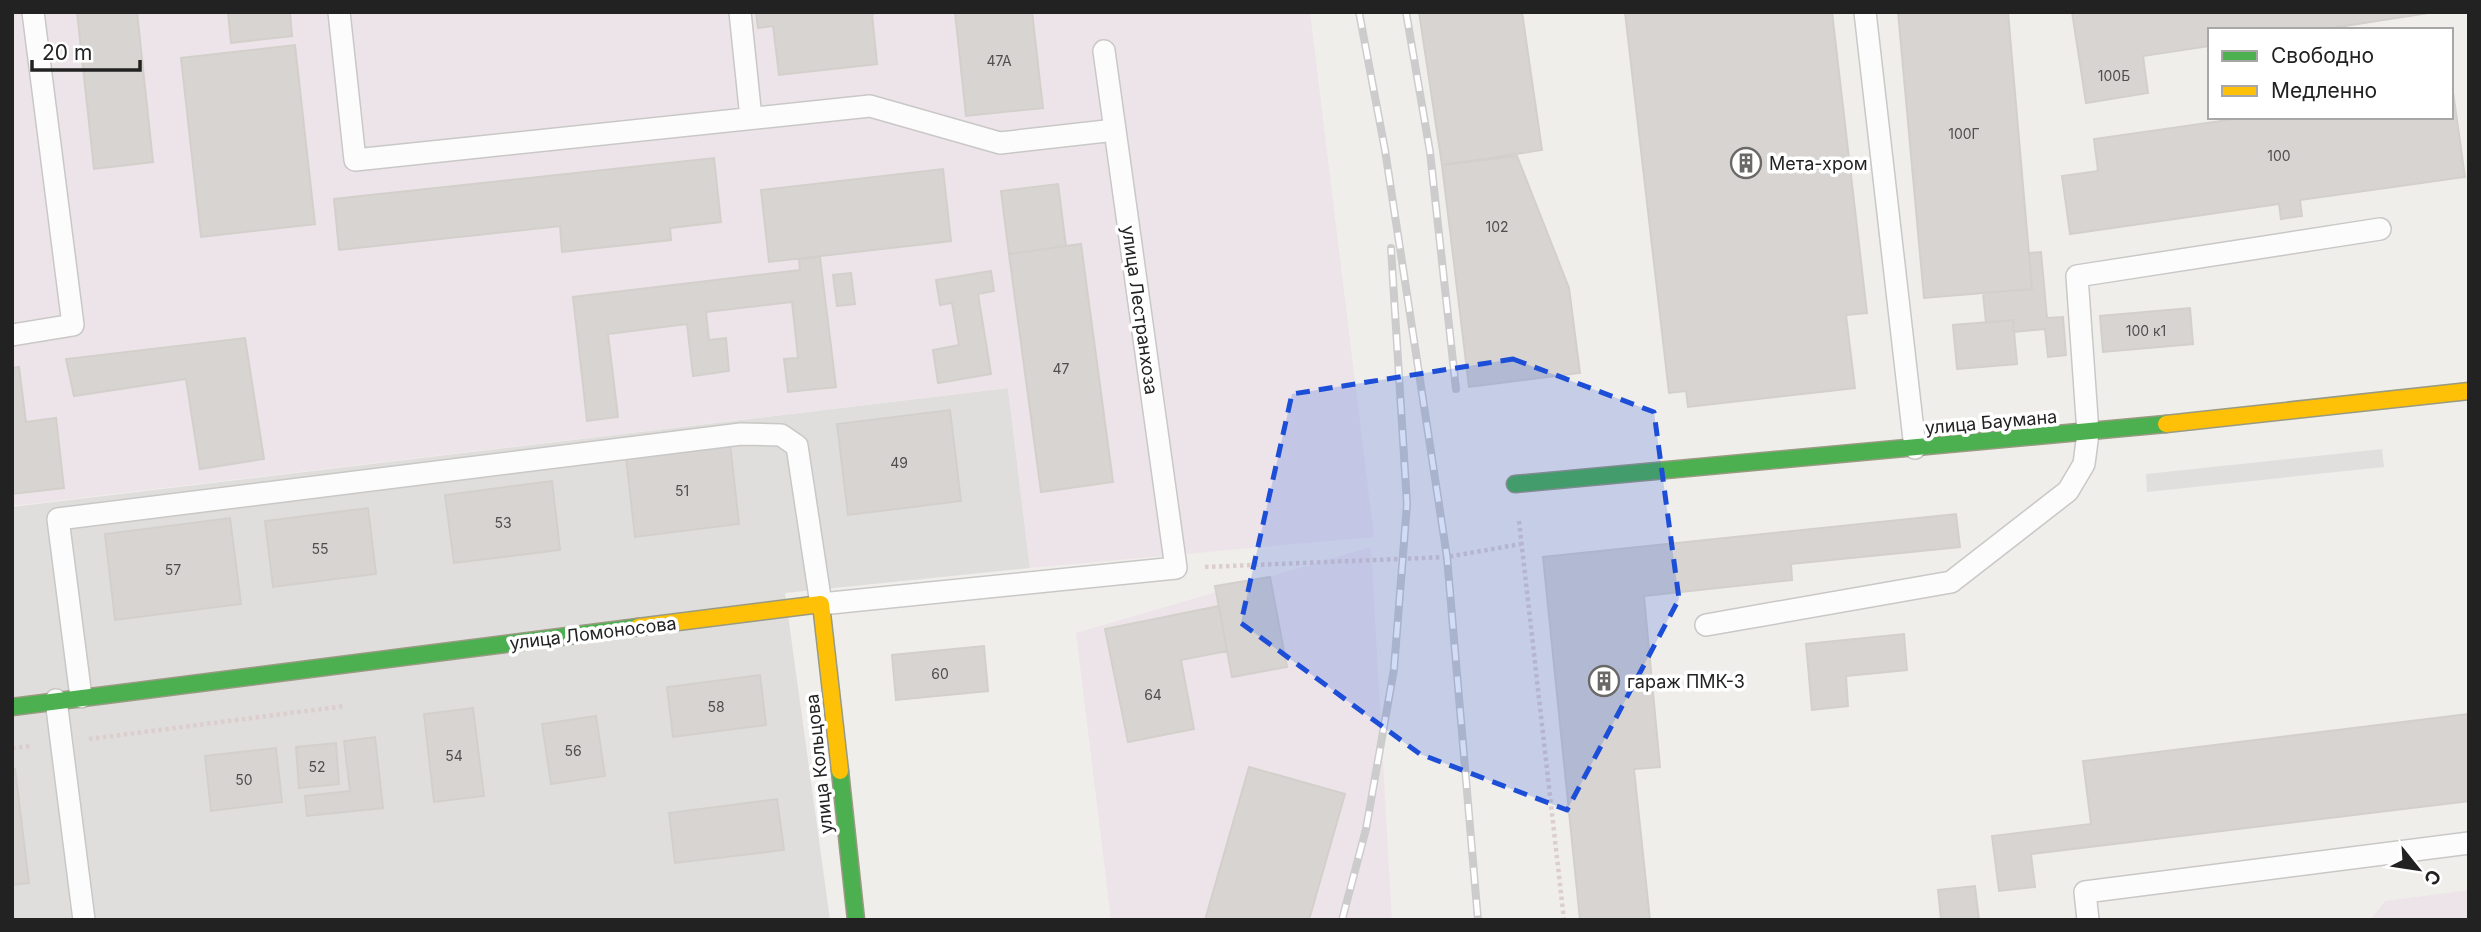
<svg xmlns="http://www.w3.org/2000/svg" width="2481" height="932" font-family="Inter,sans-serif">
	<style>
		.residential { fill: #dfdedc }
		.industrial { fill: #ede4e9 }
		.parking { fill: #e0dfde }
		.building { fill: #d7d4d2; stroke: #d3d0cc; stroke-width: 2 }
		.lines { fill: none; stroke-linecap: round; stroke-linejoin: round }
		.lane-casing { stroke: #c9c8c7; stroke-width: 24 }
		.fast-casing { stroke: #999a82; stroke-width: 19 }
		.slow-casing { stroke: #999a82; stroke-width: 19 }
		.path { stroke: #dccecd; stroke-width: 4.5; stroke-dasharray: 3.5 3.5; stroke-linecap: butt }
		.lane { stroke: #fdfcfc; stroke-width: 21 }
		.fast { stroke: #4caf50; stroke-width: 16 }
		.slow { stroke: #ffc107; stroke-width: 16 }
		.rail-casing { stroke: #ccc; stroke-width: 8 }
		.rail { stroke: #fff; stroke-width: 5; stroke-dasharray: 16; stroke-linecap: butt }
		.marked { fill: #1d4ed8; fill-opacity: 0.2; stroke: #1d4ed8; stroke-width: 5; stroke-dasharray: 14 9; stroke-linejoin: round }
		.labels { text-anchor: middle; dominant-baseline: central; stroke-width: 7; stroke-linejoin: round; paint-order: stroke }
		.number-label { font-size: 14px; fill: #4f4e4e }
		.poi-label { font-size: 18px; fill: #222; stroke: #fff; text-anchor: start }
		.street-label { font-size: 18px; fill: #222; stroke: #fff }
	</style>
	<rect width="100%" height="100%" fill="#f0eeeb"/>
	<!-- residential -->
	<path class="residential" d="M1008 388 1030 568 785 593 830 920H12V507Z"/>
	<!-- industrial -->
	<path class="industrial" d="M12 12H1310L1374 537 1030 568 1008 388 12 506Z
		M1371 547 1392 920H1111L1076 633Z
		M2469 890V920H2370L2385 901Z"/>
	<!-- parking -->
	<path class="parking" d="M2382 449 2384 467 2147 492 2146 474Z"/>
	<!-- building -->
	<path class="building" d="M77 12H137L153 162 94 169Z
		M228 12H290L292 36 231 43Z
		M756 12H881L872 14 877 64 779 75 773 26 758 28Z
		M955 12H1032L1043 108 966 116Z
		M1419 12H1522L1542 150 1442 165Z
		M1625 12H1832L1867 313 1846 315 1855 388 1688 407 1686 391 1669 393Z
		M1898 12H2008L2032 289 1924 298Z
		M2072 12H2435L2319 30H2210V46L2143 56 2148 93 2086 103Z
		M295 45 315 224 201 237 181 58Z
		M2451 78 2465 177 2300 200 2302 216 2281 219 2279 204 2070 234 2062 176 2098 171 2094 139 2249 117H2451Z
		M1517 156 1569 288 1580 373 1469 387 1442 165Z
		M714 158 721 222 670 228 671 240 562 252 560 226 339 250 334 199Z
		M943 169 951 241 769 262 761 190Z
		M1058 184 1066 246 1009 254 1001 191Z
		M1081 244 1113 482 1041 492 1009 254Z
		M2041 252 2047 318 2063 317 2066 355 2048 357 2045 329 2014 332 2013 320 1986 323 1983 293 2032 289 2029 253Z
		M820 257 836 387 788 392 784 359 798 358 792 302 706 312 709 340 726 338 729 371 693 376 687 324 608 334 618 417 587 421 573 297 800 270 799 259Z
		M991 271 994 291 978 294 991 374 938 383 933 350 959 345 952 303 940 305 936 280Z
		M851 273 855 304 837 306 833 275Z
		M2190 308 2193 344 2103 352 2100 316Z
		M2013 320 2017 364 1957 369 1953 325Z
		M245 338 264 459 200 469 186 379 74 396 66 359Z
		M19 367 26 422 56 418 64 488 12 494V368Z
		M950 410 961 501 848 515 837 424Z
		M730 444 739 524 635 537 626 457Z
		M552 481 560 550 454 563 445 495Z
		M368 508 376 574 273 587 265 521Z
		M1956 514 1960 547 1791 564 1792 580 1644 596 1660 767 1634 769 1650 920H1580L1543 557Z
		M230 518 241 604 115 620 105 534Z
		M1270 577 1287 667 1232 677 1215 586Z
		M1219 606 1227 651 1181 660 1194 729 1128 742 1105 629Z
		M1904 634 1907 670 1846 676 1848 706 1812 710 1806 644Z
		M984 646 988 691 896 700 892 655Z
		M760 675 766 725 673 737 667 687Z
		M473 708 484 796 434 802 424 714Z
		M2469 714V801L2031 854 2035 887 1999 891 1992 836 2091 824 2083 761Z
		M596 716 605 776 551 784 542 724Z
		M375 737 383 808 307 816 305 796 350 791 344 741Z
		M336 743 339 784 299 788 296 747Z
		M276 748 282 802 211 811 205 756Z
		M1249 767 1345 794 1309 920H1205Z
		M12 769H15L29 883 12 885Z
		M777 799 784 850 675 863 669 813Z
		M1975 886 1979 920H1941L1938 890Z"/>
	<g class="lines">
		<!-- lane casing -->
		<g class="lane-casing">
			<path id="lane" d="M339 12 355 160 870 106 1000 143 1115 130
				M740 12 751 118
				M1865 12 1915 448
				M12 335 73 325 33 12
				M1706 625 1951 582 2068 491 2084 464 2088 433 2077 276 2380 229
				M81 697 58 519 741 434 781 435 797 446 821 604 1176 568 1104 51
				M56 700 84 920
				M2088 920 2085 892 2469 843"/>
		</g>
		<!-- fast casing -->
		<g class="fast-casing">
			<path id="fast" d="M1515 484 2166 424
				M12 707 638 627
				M840 771 856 920"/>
		</g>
		<!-- slow casing -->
		<g class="slow-casing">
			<path id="slow" d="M2166 424 2469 391
				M638 627 821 604 840 771"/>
		</g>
		<!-- path -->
		<path class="path" d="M1519 521 1564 920
			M1205 567 1447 557 1521 544
			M89 739 345 706
			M12 748 32 746"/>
		<!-- lane -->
		<use href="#lane" class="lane"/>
		<!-- fast -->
		<use href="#fast" class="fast"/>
		<!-- slow -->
		<use href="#slow" class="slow"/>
		<!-- rail casing -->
		<g class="rail-casing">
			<path id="rail" d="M1359 12 1385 150 1447 557 1478 920
				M1406 12 1430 152 1456 389
				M1342 920 1366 829 1394 669 1407 504 1391 248"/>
		</g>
		<!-- rail -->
		<use href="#rail" class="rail"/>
	</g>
	<!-- marked area -->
	<path class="marked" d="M1513 359 1654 412 1679 599 1567 810 1420 754 1241 623 1292 394Z"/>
	<!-- icons -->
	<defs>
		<g id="building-ring" transform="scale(1.575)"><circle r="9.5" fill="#fff" stroke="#6a6968" stroke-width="1.5"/><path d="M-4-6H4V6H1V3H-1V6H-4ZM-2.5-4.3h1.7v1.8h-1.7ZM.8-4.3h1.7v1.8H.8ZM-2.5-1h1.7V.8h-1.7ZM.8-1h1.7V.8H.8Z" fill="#6a6968"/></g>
	</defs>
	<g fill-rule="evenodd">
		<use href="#building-ring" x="1746" y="163"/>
		<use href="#building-ring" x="1604" y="681"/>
	</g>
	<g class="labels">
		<!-- number labels -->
		<g class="number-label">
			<text x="999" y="60">47А</text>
			<text x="2114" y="75">100Б</text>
			<text x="1964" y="133">100Г</text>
			<text x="2279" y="155">100</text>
			<text x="1497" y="226">102</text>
			<text x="2146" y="330">100 к1</text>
			<text x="1061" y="368">47</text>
			<text x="899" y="462">49</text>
			<text x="682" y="490">51</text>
			<text x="503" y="522">53</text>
			<text x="320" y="548">55</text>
			<text x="173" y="569">57</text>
			<text x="940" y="673">60</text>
			<text x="1153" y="694">64</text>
			<text x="716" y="706">58</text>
			<text x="573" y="750">56</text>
			<text x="454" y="755">54</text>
			<text x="317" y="766">52</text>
			<text x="244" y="779">50</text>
		</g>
		<!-- poi labels -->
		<g class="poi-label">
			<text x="1769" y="163">Мета-хром</text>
			<text x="1627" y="681">гараж ПМК-3</text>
		</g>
		<!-- street labels -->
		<g class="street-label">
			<text transform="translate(1140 310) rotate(82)">улица Лестранхоза</text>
			<text transform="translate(1991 422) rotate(-5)">улица Баумана</text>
			<text transform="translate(593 633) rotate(-7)">улица Ломоносова</text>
			<text transform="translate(819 764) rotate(-96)">улица Кольцова</text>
		</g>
	</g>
	<!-- border -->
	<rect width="2481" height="932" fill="none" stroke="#222222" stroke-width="28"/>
	<!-- legend -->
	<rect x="2208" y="28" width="245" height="91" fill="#ffffff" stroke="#a7a7a7" stroke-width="2"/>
	<rect x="2222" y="51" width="35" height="10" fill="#4caf50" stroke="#a7a7a7" stroke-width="2"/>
	<text x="2271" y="63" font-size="21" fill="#222222">Свободно</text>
	<rect x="2222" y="86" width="35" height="10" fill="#ffc107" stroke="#a7a7a7" stroke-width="2"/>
	<text x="2271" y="98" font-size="21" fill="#222222">Медленно</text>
	<!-- north arrow -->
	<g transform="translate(2418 869) rotate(120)" stroke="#ffffff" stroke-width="5" paint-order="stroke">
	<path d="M0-5L12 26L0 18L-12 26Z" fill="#222222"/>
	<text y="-10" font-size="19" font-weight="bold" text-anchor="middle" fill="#222222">С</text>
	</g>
	<!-- scale -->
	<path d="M32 60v10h108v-10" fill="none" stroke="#222222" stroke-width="3.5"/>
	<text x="42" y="60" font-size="21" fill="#222222" stroke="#ffffff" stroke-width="5" paint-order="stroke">20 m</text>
</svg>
